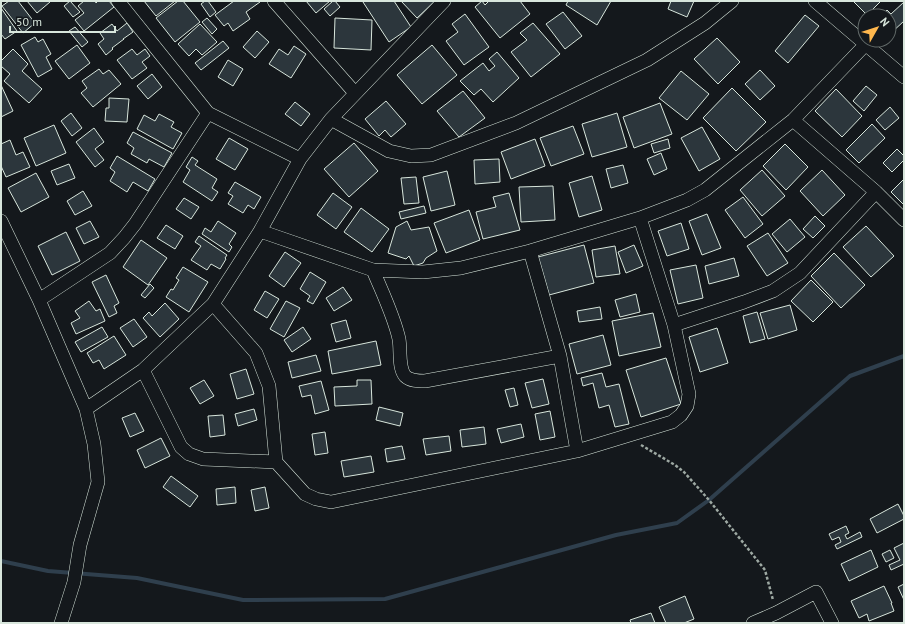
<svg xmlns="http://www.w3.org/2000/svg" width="905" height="624" font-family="'PT Sans',sans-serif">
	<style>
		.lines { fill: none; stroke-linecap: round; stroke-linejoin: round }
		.stream { stroke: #2f3f4d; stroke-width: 4 }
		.building { fill: #2c363c; stroke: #d8e6dc }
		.street-casing { stroke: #d8e6dc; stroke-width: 14 }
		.path { stroke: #9da8a2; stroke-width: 2.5; stroke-dasharray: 3 2; stroke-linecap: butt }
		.street { stroke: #14181c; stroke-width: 13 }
	</style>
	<rect width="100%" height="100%" fill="#14181c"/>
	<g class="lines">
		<!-- stream -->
		<path class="stream" d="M1 561 48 571 137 578 243 600 385 599 616 535 677 523 709 500 850 376 904 356"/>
	</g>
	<!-- building -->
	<path class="building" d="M9 1H18L35 23 23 33 2 6Z
		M27 1H49L50 2 37 13Z
		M70 1 80 12 73 17 64 6Z
		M84 1H95L96 3 98 1H109L114 7 84 31 75 20 84 13 78 6Z
		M144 1H175L156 16Z
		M178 1H183L200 22 175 42 156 18Z
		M205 1H208L216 12 210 17 201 4Z
		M234 1H259L260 2 246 12 250 19 233 31 228 23 224 26 215 15Z
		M306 1H330L316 13Z
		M333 1H335L340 7 330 16 324 9Z
		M365 1H394L411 27 389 42 363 2Z
		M401 1H435L417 18Z
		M482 1 485 5 489 1H520L530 14 500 38 475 7Z
		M568 1H611L597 25 566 5Z
		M671 1H694L687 17 668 9Z
		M855 1H881L867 15 854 2Z
		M904 2V21L891 33 889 31V16H881L887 10 891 14Z
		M1 8 17 31 5 39 1 34Z
		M563 12 582 36 565 49 546 24Z
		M465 14 489 47 464 65 446 41 458 32 452 24Z
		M805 15 819 26 788 63 775 51Z
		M207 18 217 29 212 34 202 22Z
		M335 18 372 20 371 50 334 48Z
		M127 23 133 32 123 39H124L112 48 113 49 106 55 98 44 104 39 100 33 112 24 117 31Z
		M533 23 560 54 531 77 511 52 527 40 520 33Z
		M200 24 217 42 202 55 196 49 189 56 178 44Z
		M75 27 88 42 82 47 69 31Z
		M257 31 269 42 255 58 243 47Z
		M35 37 38 42 43 39 51 54 46 57 52 69 38 77 21 45Z
		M717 38 740 62 718 84 694 59Z
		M223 41 229 48 201 70 195 63Z
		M77 45 90 63 69 79 55 61Z
		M432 45 457 75 422 104 397 75Z
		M294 46 306 54 291 78 269 64 279 49 288 55Z
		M13 49 28 64 22 71 42 89 29 103 4 81 10 74 1 66V61Z
		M132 49 137 55 145 49 150 56 142 62 147 68 132 79 117 60Z
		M497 52 519 78 493 102 481 89 474 95 460 81 483 63 489 71 495 66 489 59Z
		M228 60 243 69 233 86 218 77Z
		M99 69 103 74 109 70 121 84 93 107 81 93 87 88 82 81Z
		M760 70 775 86 760 100 745 84Z
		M681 71 709 94 687 120 659 98Z
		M152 74 162 87 148 99 137 86Z
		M1 85 13 111 1 117Z
		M866 86 877 95 864 111 853 101Z
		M732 88 766 122 736 151 703 118Z
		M836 89 862 116 842 137 815 111Z
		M463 91 485 118 459 137 437 111Z
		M109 98 129 99 127 122 105 121 106 108H109Z
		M386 101 406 124 391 137 385 130 379 136 365 119Z
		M295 102 310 114 301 126 285 114Z
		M660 103 672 134 634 148 623 117Z
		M890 107 899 118 885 130 876 120Z
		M71 113 82 128 72 136 61 121Z
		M617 113 627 147 592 157 582 124Z
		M159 114 174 122 171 127 182 133 173 149 137 129 144 115 155 121Z
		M872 124 885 138 859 163 846 150Z
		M54 125 66 153 36 166 24 138Z
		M573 126 584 154 551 166 540 138Z
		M702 127 720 159 699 171 681 138Z
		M94 128 104 142 95 149 104 160 95 167 76 142Z
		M133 132 172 153 164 167 149 159 147 163 131 154 134 148 127 143Z
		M229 138 248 149 235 170 216 159Z
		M535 139 545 166 511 179 501 152Z
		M668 139 670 148 654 153 651 144Z
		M10 140 16 155 23 152 30 167 6 177 1 166V144Z
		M354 143 378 171 349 197 324 169Z
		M785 144 808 167 786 190 763 166Z
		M897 149 904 156V160L892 172 883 163Z
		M661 153 667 169 654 175 647 159Z
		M117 156 155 179 148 191 133 182 127 192 110 181 115 172 110 168Z
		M192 157 198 161 195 165 217 179 212 188 218 192 212 201 183 182 190 170 186 167Z
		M499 159 500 182 475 184 474 160Z
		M69 164 75 178 57 185 51 171Z
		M623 165 628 183 611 188 606 169Z
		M762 170 785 196 762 216 740 190Z
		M822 170 845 195 823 216 800 191Z
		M447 171 455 205 431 211 423 177Z
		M36 173 49 197 21 212 8 188Z
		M592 176 602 210 579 217 569 183Z
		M416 177 419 203 404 204 401 178Z
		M904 179V205L891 192Z
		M235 182 261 197 254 209 248 205 243 213 228 204 233 196 228 193Z
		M553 186 555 220 521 222 519 187Z
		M83 191 92 206 75 215 67 201Z
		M333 193 352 207 336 229 317 215Z
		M509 193 520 230 483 239 476 212 496 207 493 197Z
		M743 197 763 224 745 238 725 210Z
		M184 198 199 207 191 219 176 209Z
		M424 206 426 213 401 219 399 212Z
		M361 208 389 229 372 252 344 232Z
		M469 210 480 240 446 253 434 223Z
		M707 214 721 248 702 255 689 221Z
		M815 216 825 226 813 238 803 229Z
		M790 219 805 237 787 252 772 234Z
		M90 221 99 237 84 244 76 228Z
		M218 221 236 233 229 244 232 247 229 252 202 234 205 228 211 232Z
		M407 221 411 230 429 227 437 251 426 258 423 263 414 266 409 256 406 259 388 253 396 227Z
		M681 223 689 249 667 256 658 231Z
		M166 225 183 236 175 249 157 238Z
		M866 226 894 256 871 277 843 247Z
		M66 232 80 261 52 275 38 246Z
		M768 233 788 263 767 276 747 246Z
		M199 236 227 255 225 258 226 259 220 269 211 264 207 270 191 260 201 246 195 242Z
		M141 240 167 258 148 285 123 267Z
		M584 245 594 283 549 295 538 257Z
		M634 245 643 266 626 273 618 252Z
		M615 246 620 274 596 277 592 250Z
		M285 252 301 263 284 287 269 276Z
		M834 253 865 285 841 308 811 276Z
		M734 258 739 276 709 284 705 266Z
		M696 265 703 298 678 304 670 270Z
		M183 267 208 282 189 312 166 297 171 289 173 290 179 280 176 278Z
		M310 272 326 282 313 304 307 301 310 296 300 289Z
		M106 275 119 303 114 306 117 313 109 317 92 282Z
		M811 280 833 302 813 322 791 301Z
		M150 284 154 288 145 298 141 295Z
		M343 287 352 300 334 311 326 298Z
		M265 291 279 299 267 318 254 310Z
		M636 294 640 312 620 317 615 300Z
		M89 301 96 311 100 309 105 321 76 334 71 323 80 318 75 311Z
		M286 301 300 308 284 337 270 329Z
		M165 303 179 319 160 337 143 318 149 312 152 316Z
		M790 305 797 330 768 339 760 313Z
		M600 307 602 319 579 322 577 311Z
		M757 312 765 339 750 343 743 316Z
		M653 313 661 347 619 356 612 321Z
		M134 319 147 337 133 347 120 328Z
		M346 320 351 338 336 342 331 324Z
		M102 327 108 337 81 352 75 342Z
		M303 327 311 339 292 352 284 340Z
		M717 328 728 363 700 372 689 337Z
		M603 335 611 365 577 374 569 344Z
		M114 336 126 355 104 369 99 360 93 363 87 353Z
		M376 341 381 365 332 374 328 351Z
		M316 355 321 371 292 378 288 362Z
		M666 358 681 404 641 417 626 370Z
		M246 369 254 394 237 399 230 374Z
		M602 373 606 387 619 384 629 424 615 427 609 405 599 408 593 383 583 386 581 378Z
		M543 379 549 404 532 408 525 383Z
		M204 380 214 396 200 404 190 388Z
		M357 380H371L372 404 335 406 334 387 357 386Z
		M321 381 329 410 315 414 311 395 302 397 299 386Z
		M514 388 518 405 510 407 505 390Z
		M379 407 403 413 400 426 376 420Z
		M254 409 257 420 238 426 235 414Z
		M550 411 555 437 540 440 535 414Z
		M135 413 144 431 130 437 122 418Z
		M223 415 225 435 210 437 208 416Z
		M521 424 524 437 501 443 497 429Z
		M484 427 486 444 462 447 460 430Z
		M325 432 328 453 315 455 312 434Z
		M449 436 451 451 426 455 423 439Z
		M161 438 170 456 145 468 137 450Z
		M402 446 405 459 387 462 385 449Z
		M371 456 374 472 344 477 341 461Z
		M171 476 198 496 190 507 163 487Z
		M235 487 236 503 217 505 216 489Z
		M265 487 269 508 255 511 251 490Z
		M898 504 904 516V519L877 533 870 519Z
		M846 526 849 533 845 535 847 539 860 532 862 537 837 549 835 545 841 542 839 537 832 540 829 534Z
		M904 543V564L891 570 889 565 900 560 894 548Z
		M871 550 878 567 849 581 841 564Z
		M890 550 894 558 886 562 882 554Z
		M904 584V600L898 587Z
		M884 586 892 603H891L894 611 869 621 867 614 859 618 851 601Z
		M685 596 694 619 684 623H666L659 607Z
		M651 613 655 623H631L630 620Z"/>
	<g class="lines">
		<!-- street casing -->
		<g class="street-casing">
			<path id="street" d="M118 1 208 113 300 159 331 119
				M274 1 355 93
				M444 1 331 119 389 151 411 156 431 155 516 123 647 60 705 23 732 1
				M815 1 904 77
				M793 120 876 192 904 220
				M1 221 39 300 86 409 94 444 98 482 80 545 74 582 61 623
				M260 231 300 159
				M373 270C382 292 394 316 399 339 401 350 398 367 405 376 410 381 418 381 425 381L560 356
				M39 300 110 253 124 238 135 224 208 113
				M213 304 256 353 269 386 276 462 305 494 316 499 331 502 577 451 560 356 530 251
				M674 325 744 302 773 291 800 273 876 192
				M143 370 181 447 189 454 203 459 276 462
				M86 409 143 370 213 304 260 231 373 270 423 272 461 268 530 251 640 218 687 200 705 190 793 120 866 44
				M577 451 672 422 681 415 687 406 689 394 674 325 640 218
				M753 623 776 613 816 592 832 623"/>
		</g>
		<!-- path -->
		<path class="path" d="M641 445 675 465 684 472 709 500 765 570 773 600"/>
		<!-- street -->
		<use href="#street" class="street"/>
	</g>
	<!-- border -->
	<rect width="905" height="624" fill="none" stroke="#d8e6dc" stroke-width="4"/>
	<!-- north arrow -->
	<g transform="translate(877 28) rotate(51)"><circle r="19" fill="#14181c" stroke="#626a69"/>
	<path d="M0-3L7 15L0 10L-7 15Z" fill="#ffb74d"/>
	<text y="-6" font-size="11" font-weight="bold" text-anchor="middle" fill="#d8e6dc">N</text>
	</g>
	<!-- scale -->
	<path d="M10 26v6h105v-6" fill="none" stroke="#d8e6dc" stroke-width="2"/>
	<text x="16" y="26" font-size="12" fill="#d8e6dc" stroke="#14181c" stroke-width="3" paint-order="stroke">50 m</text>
</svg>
